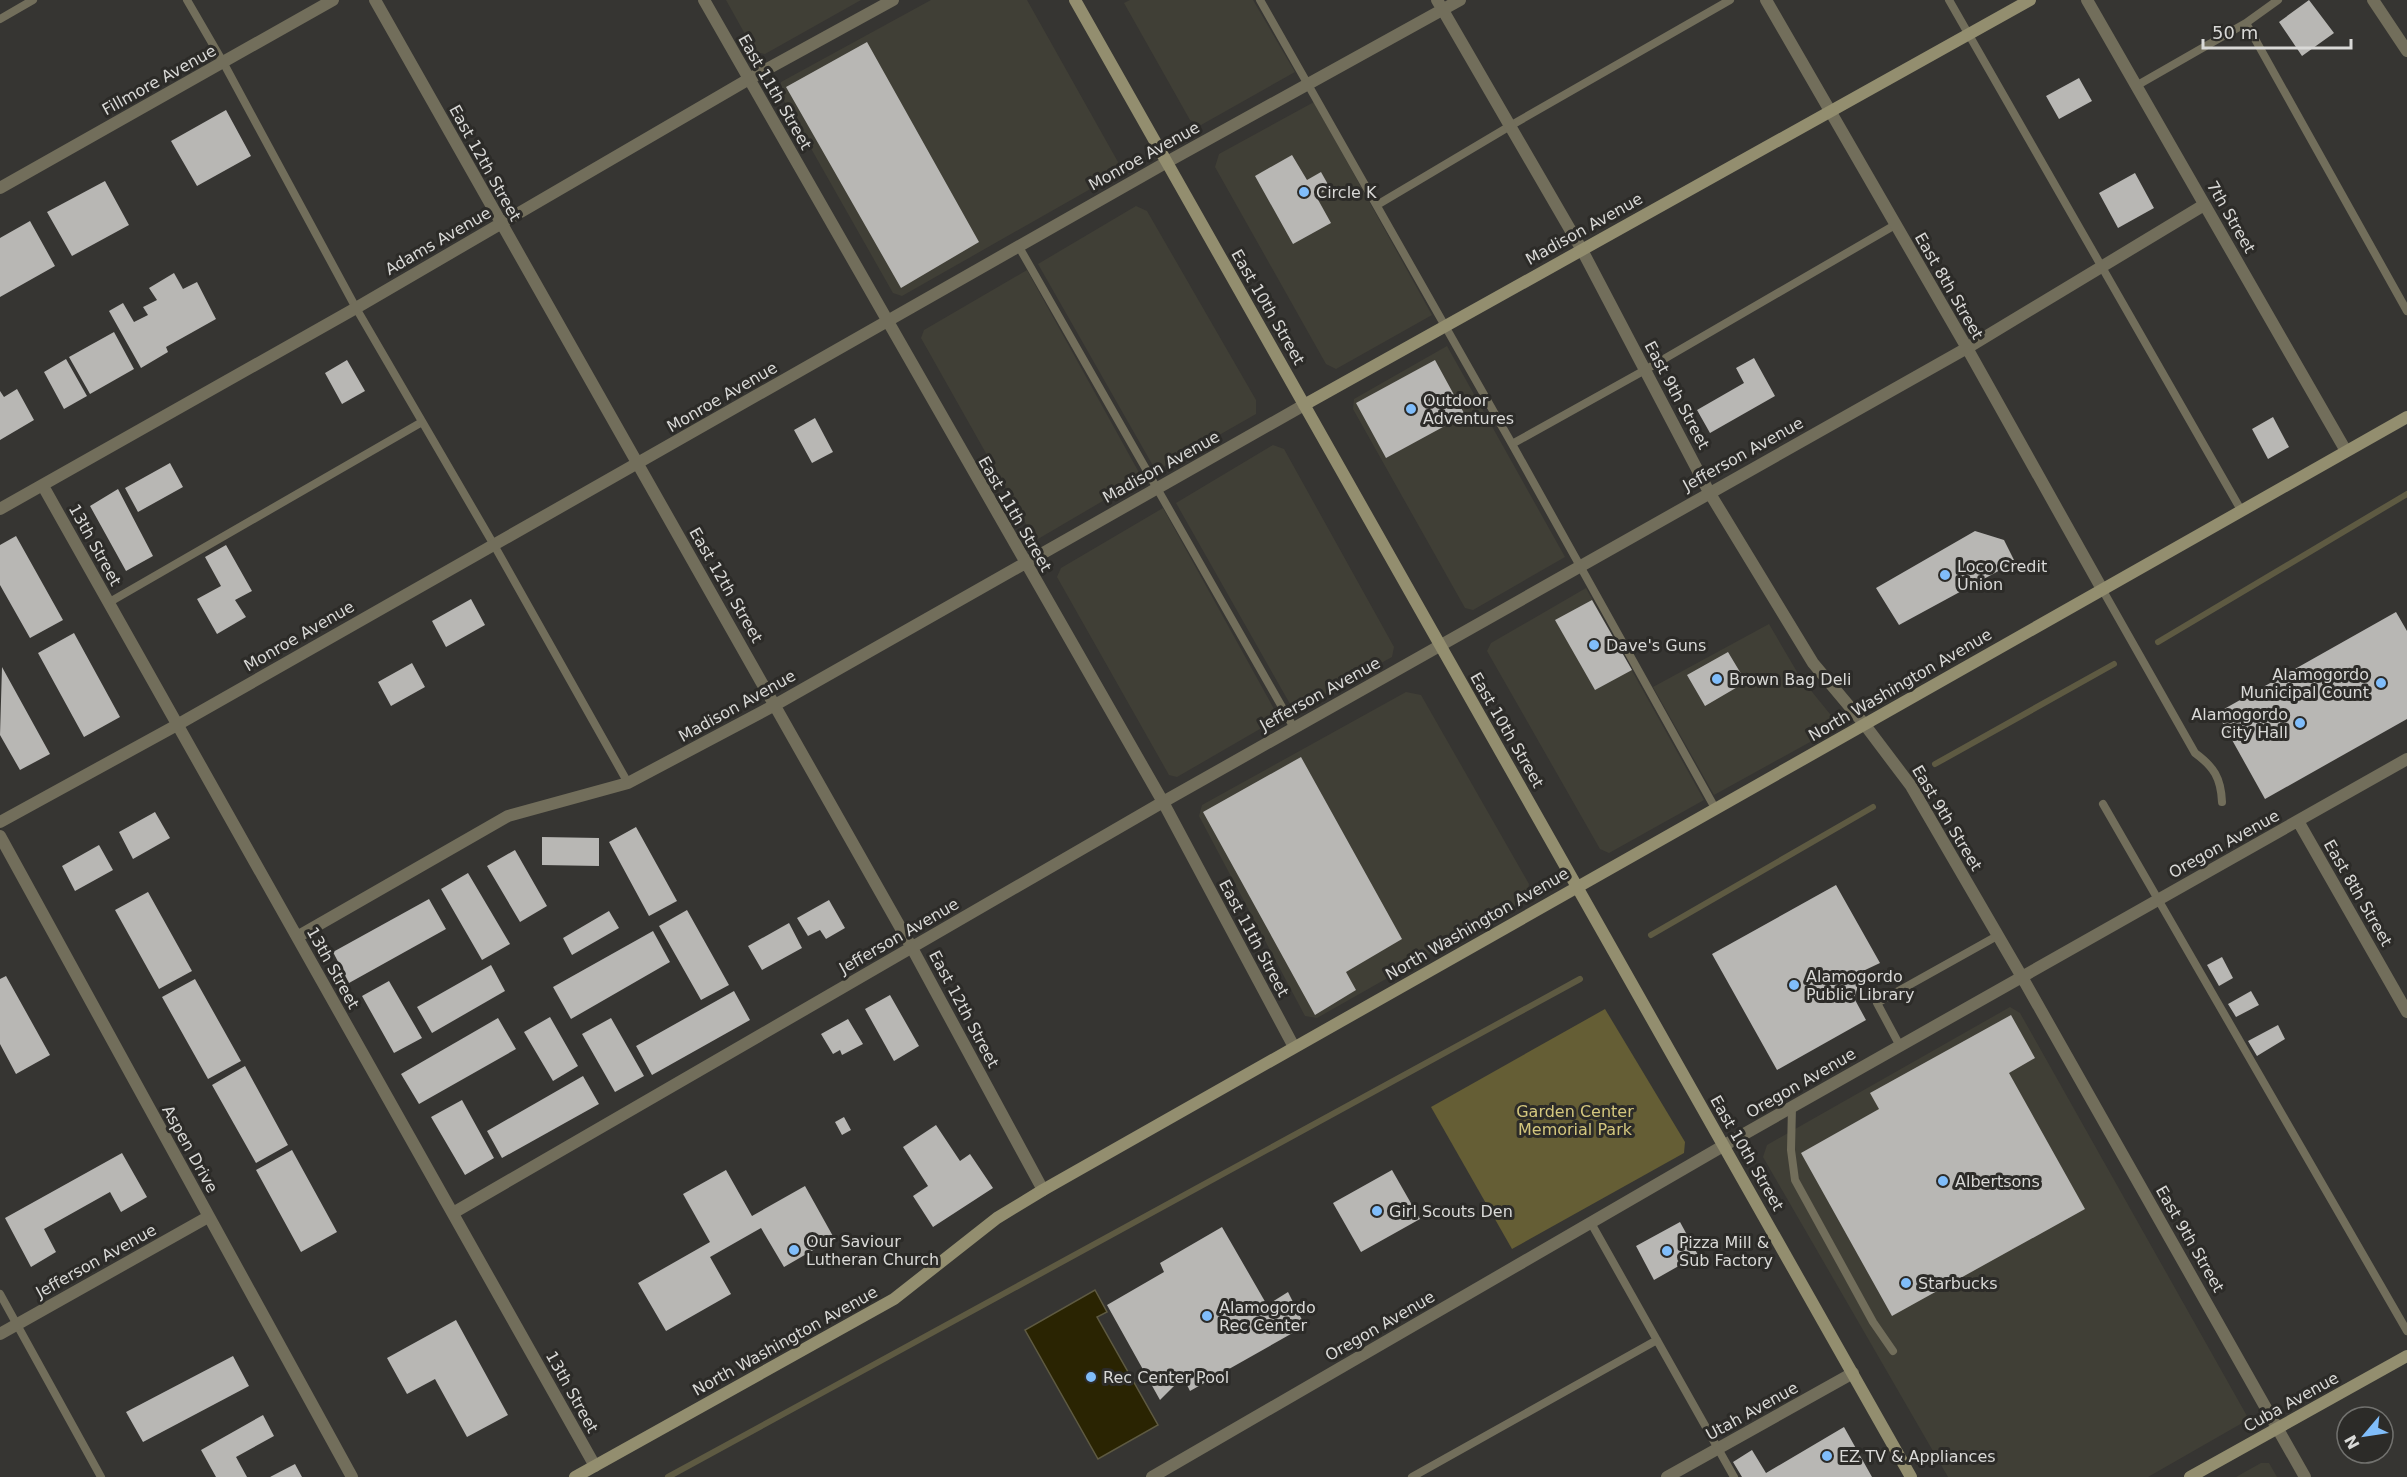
<svg xmlns="http://www.w3.org/2000/svg" width="2407" height="1477" font-family="'DejaVu Sans',sans-serif">
	<style>
		.built { fill: #403f36 }
		.green { fill: #655e35 }
		.water { fill: #2a2402; stroke: #5e5a42; stroke-width: 1.5 }
		.lines { fill: none; stroke-linecap: round; stroke-linejoin: round }
		.stream { stroke: #5e5a42; stroke-width: 6 }
		.building { fill: #b8b7b4 }
		.lane { stroke: #726e5b; stroke-width: 8 }
		.street { stroke: #726e5b; stroke-width: 12 }
		.secondary { stroke: #938e6f; stroke-width: 12 }
		.poi-dot { fill: #80bdfa; stroke: #2c2b28; stroke-width: 2 }
		.labels { text-anchor: middle; dominant-baseline: central; stroke-width: 6; stroke-linejoin: round; paint-order: stroke }
		.street-label { font-size: 16px; fill: #d9d9d7; stroke: #2c2b28 }
		.poi-label { font-size: 16px; fill: #d9d9d7; stroke: #2c2b28; text-anchor: start }
		.park-label { font-size: 16px; fill: #d4c77e; stroke: #2c2b28 }
	</style>
	<rect width="100%" height="100%" fill="#363532"/>
	<!-- built -->
	<path class="built" d="M726 0H861L765 54 755 52Z
		M931 0H1027L1118 162 1115 175 902 296 893 293 779 92 781 82Z
		M1130 0H1253L1295 72 1201 125 1190 120 1124 3Z
		M1314 102 1432 315 1336 369 1326 364 1215 167 1219 154Z
		M1136 206 1147 211 1256 400V414L1156 471 1038 264Z
		M1027 270 1142 478 1038 539 1031 533 921 338 924 330Z
		M1447 346 1565 557 1473 610 1465 608 1353 409 1354 399Z
		M1273 445 1284 449 1394 647 1392 657 1294 711 1176 503Z
		M1163 508 1279 718 1177 777 1169 775 1057 577 1061 568Z
		M1586 588 1704 800 1609 853 1600 849 1487 651 1491 643Z
		M1769 624 1800 677 1834 719 1830 731 1714 795 1653 687Z
		M1406 692 1421 695 1529 884 1527 899 1317 1018 1305 1016 1199 816 1202 805Z
		M2010 1007 2020 1013 2247 1416 2244 1422 2148 1477H1948L1763 1157 1767 1145Z
		M2261 1463H2269L2277 1477H2236Z"/>
	<!-- green -->
	<path class="green" d="M1605 1009 1685 1142 1684 1153 1512 1249 1431 1107Z"/>
	<!-- water -->
	<path class="water" d="M1095 1290 1107 1312 1097 1317 1158 1425 1098 1459 1025 1330Z"/>
	<g class="lines">
		<!-- stream -->
		<path class="stream" d="M2158 642 2407 494
			M1935 764 2114 664
			M1651 935 1873 807
			M668 1477 1580 979"/>
	</g>
	<!-- building -->
	<path class="building" d="M2309 0 2334 33 2302 56 2279 22Z
		M867 42 979 242 901 288 786 87Z
		M2079 78 2092 101 2059 119 2046 96Z
		M226 110 251 156 197 186 171 141Z
		M1292 155 1307 180 1321 172 1330 188 1316 196 1331 223 1293 244 1255 176Z
		M2135 173 2154 208 2118 228 2099 193Z
		M105 181 129 225 72 256 47 212Z
		M30 221 55 266 0 297V238Z
		M174 273 183 289 197 282 216 319 166 347 168 352 141 368 109 311 123 303 134 322 148 315 143 307 157 300 149 288Z
		M114 332 134 369 90 394 69 357Z
		M1754 358 1775 396 1710 433 1697 410 1744 383 1736 368Z
		M66 359 87 396 64 409 44 372Z
		M347 360 365 391 342 404 325 373Z
		M1435 360 1465 415 1386 458 1356 403Z
		M17 389 34 420 0 440V391L4 397Z
		M2273 417 2289 447 2268 459 2252 429Z
		M815 418 833 452 812 463 794 430Z
		M170 463 183 487 138 512 125 488Z
		M118 489 153 556 126 571 90 506Z
		M1975 531 2004 540 2015 562 1899 625 1876 588Z
		M16 536 63 620 30 638 0 585V545Z
		M226 545 252 591 235 600 246 617 217 634 197 599 221 586 205 557Z
		M471 599 485 625 446 647 432 621Z
		M1592 600 1632 670 1595 690 1555 620Z
		M2396 612 2407 631V719L2265 799 2217 713Z
		M74 633 120 717 84 737 38 653Z
		M1728 652 1746 682 1705 706 1687 675Z
		M412 663 425 687 391 706 378 682Z
		M2 667 50 754 20 770 0 735Z
		M1301 757 1402 939 1346 972 1356 990 1315 1015 1203 812Z
		M155 812 170 838 133 859 119 832Z
		M636 827 677 901 649 916 609 842Z
		M542 837 599 838V866L542 865Z
		M99 845 113 870 75 891 62 866Z
		M515 850 547 906 520 922 487 866Z
		M468 873 510 944 482 960 441 889Z
		M1836 885 1880 963 1863 971 1854 998 1866 1020 1777 1070 1712 954Z
		M148 892 192 971 159 989 115 910Z
		M429 899 446 929 349 983 333 952Z
		M829 900 845 928 826 939 820 930 808 936 797 918Z
		M687 910 729 985 701 1000 659 926Z
		M609 911 619 928 572 955 563 938Z
		M789 923 802 948 762 970 748 946Z
		M653 931 670 962 571 1019 553 987Z
		M2222 957 2233 978 2219 986 2207 965Z
		M491 965 505 991 432 1033 417 1007Z
		M6 976 50 1055 16 1074 0 1044V979Z
		M195 979 241 1061 208 1079 162 997Z
		M389 981 422 1038 394 1053 362 996Z
		M734 991 750 1020 652 1075 636 1046Z
		M2251 991 2259 1005 2236 1017 2228 1004Z
		M890 995 919 1046 894 1061 865 1009Z
		M2011 1015 2035 1058 2009 1073 2085 1209 1892 1316 1801 1153 1879 1109 1870 1093Z
		M550 1017 578 1066 553 1081 524 1032Z
		M498 1018 516 1049 419 1104 401 1074Z
		M611 1018 644 1076 615 1092 582 1034Z
		M848 1019 863 1044 842 1055 840 1050 833 1054 821 1034Z
		M2278 1025 2285 1039 2257 1056 2248 1041Z
		M245 1066 288 1145 256 1163 212 1085Z
		M583 1076 599 1104 502 1158 487 1131Z
		M462 1100 494 1158 465 1175 431 1117Z
		M844 1117 851 1130 842 1135 835 1122Z
		M936 1125 960 1161 970 1154 993 1188 933 1227 913 1196 928 1186 903 1147Z
		M292 1150 337 1232 301 1252 256 1170Z
		M122 1153 147 1197 121 1212 110 1192 44 1229 56 1252 31 1267 5 1218Z
		M726 1170 752 1216 805 1186 834 1238 784 1267 761 1228 710 1257 731 1294 666 1331 638 1283 710 1242 683 1194Z
		M1392 1170 1420 1219 1361 1252 1333 1203Z
		M1680 1222 1698 1255 1654 1280 1636 1246Z
		M1222 1227 1267 1305 1288 1292 1305 1326 1190 1391 1183 1377 1160 1400 1107 1305 1164 1272 1160 1263Z
		M456 1320 508 1415 467 1437 435 1379 407 1394 387 1358Z
		M233 1356 249 1386 143 1442 126 1412Z
		M263 1415 274 1436 236 1457 247 1477H216L201 1450Z
		M1844 1427 1872 1477H1742L1733 1462 1752 1450 1766 1473Z
		M295 1464 302 1477H270Z"/>
	<g class="lines">
		<!-- lane -->
		<path class="lane" d="M187 0 223 62 356 308 494 545 628 783
			M1260 0 1512 444 1715 808
			M1949 0 2241 510
			M0 19 33 0
			M2246 23 2407 311
			M2136 86 2246 23 2278 0
			M1377 205 1510 126 1730 0
			M1019 247 1294 728
			M1512 444 1645 370 1895 225
			M2102 589 2195 753C2214 767 2221 778 2222 802
			M108 603 422 422
			M2103 804 2407 1331
			M1900 1046 1877 1003 1997 936
			M1792 1107 1791 1150 1795 1180 1873 1322 1893 1351
			M1591 1223 1734 1477
			M0 1294 101 1477
			M1412 1477 1657 1340"/>
		<!-- street -->
		<path class="street" d="M375 0 912 948 1043 1190
			M704 0 1163 802 1294 1047
			M1437 0 1582 250 1709 492 1813 663 1865 725 1911 786 2022 977 2305 1477
			M1766 0 1967 348 2102 589
			M2087 0 2346 451
			M2373 0 2407 51
			M0 188 333 0
			M43 486 595 1466
			M0 509 356 308 749 79 893 0
			M2298 821 2407 1012
			M0 822 177 725 1167 162 1460 0
			M0 836 352 1477
			M297 937 508 816 628 783 775 705 1304 405
			M453 1213 1163 802 1967 348 2204 205
			M0 1334 208 1217
			M1152 1477 1723 1146 2407 759
			M1667 1477 1853 1373"/>
		<!-- secondary -->
		<path class="secondary" d="M1075 0 1911 1477
			M1304 405 2030 0
			M575 1477 894 1299 997 1218 1043 1190 2407 417
			M2190 1477 2407 1356"/>
	</g>
	<!-- markers -->
	<g class="poi-dot">
		<circle cx="1304" cy="192" r="6"/>
		<circle cx="1411" cy="409" r="6"/>
		<circle cx="1945" cy="575" r="6"/>
		<circle cx="1594" cy="645" r="6"/>
		<circle cx="1717" cy="679" r="6"/>
		<circle cx="2381" cy="683" r="6"/>
		<circle cx="2300" cy="723" r="6"/>
		<circle cx="1794" cy="985" r="6"/>
		<circle cx="1943" cy="1181" r="6"/>
		<circle cx="1377" cy="1211" r="6"/>
		<circle cx="794" cy="1250" r="6"/>
		<circle cx="1667" cy="1251" r="6"/>
		<circle cx="1906" cy="1283" r="6"/>
		<circle cx="1207" cy="1316" r="6"/>
		<circle cx="1091" cy="1377" r="6"/>
		<circle cx="1827" cy="1456" r="6"/>
	</g>
	<g class="labels">
		<!-- street labels -->
		<g class="street-label">
			<text transform="translate(159 80) rotate(-29)">Fillmore Avenue</text>
			<text transform="translate(775 92) rotate(60)">East 11th Street</text>
			<text transform="translate(1144 156) rotate(-29)">Monroe Avenue</text>
			<text transform="translate(485 163) rotate(61)">East 12th Street</text>
			<text transform="translate(2231 217) rotate(60)">7th Street</text>
			<text transform="translate(1584 229) rotate(-29)">Madison Avenue</text>
			<text transform="translate(438 241) rotate(-30)">Adams Avenue</text>
			<text transform="translate(1949 286) rotate(60)">East 8th Street</text>
			<text transform="translate(1268 307) rotate(60)">East 10th Street</text>
			<text transform="translate(1677 395) rotate(62)">East 9th Street</text>
			<text transform="translate(722 397) rotate(-30)">Monroe Avenue</text>
			<text transform="translate(1743 454) rotate(-29)">Jefferson Avenue</text>
			<text transform="translate(1161 467) rotate(-29)">Madison Avenue</text>
			<text transform="translate(1015 514) rotate(60)">East 11th Street</text>
			<text transform="translate(95 545) rotate(61)">13th Street</text>
			<text transform="translate(726 585) rotate(60)">East 12th Street</text>
			<text transform="translate(299 636) rotate(-30)">Monroe Avenue</text>
			<text transform="translate(1900 685) rotate(-30)">North Washington Avenue</text>
			<text transform="translate(1320 694) rotate(-29)">Jefferson Avenue</text>
			<text transform="translate(737 706) rotate(-29)">Madison Avenue</text>
			<text transform="translate(1507 730) rotate(60)">East 10th Street</text>
			<text transform="translate(1947 818) rotate(59)">East 9th Street</text>
			<text transform="translate(2224 844) rotate(-29)">Oregon Avenue</text>
			<text transform="translate(2358 893) rotate(60)">East 8th Street</text>
			<text transform="translate(1477 924) rotate(-30)">North Washington Avenue</text>
			<text transform="translate(899 936) rotate(-30)">Jefferson Avenue</text>
			<text transform="translate(1254 938) rotate(62)">East 11th Street</text>
			<text transform="translate(333 968) rotate(61)">13th Street</text>
			<text transform="translate(964 1009) rotate(62)">East 12th Street</text>
			<text transform="translate(1801 1083) rotate(-30)">Oregon Avenue</text>
			<text transform="translate(190 1149) rotate(61)">Aspen Drive</text>
			<text transform="translate(1747 1153) rotate(60)">East 10th Street</text>
			<text transform="translate(2190 1239) rotate(60)">East 9th Street</text>
			<text transform="translate(96 1261) rotate(-29)">Jefferson Avenue</text>
			<text transform="translate(1380 1326) rotate(-30)">Oregon Avenue</text>
			<text transform="translate(785 1341) rotate(-29)">North Washington Avenue</text>
			<text transform="translate(572 1392) rotate(61)">13th Street</text>
			<text transform="translate(2291 1402) rotate(-29)">Cuba Avenue</text>
			<text transform="translate(1752 1411) rotate(-29)">Utah Avenue</text>
		</g>
		<!-- poi labels -->
		<g class="poi-label">
			<text x="1316" y="192">Circle K</text>
			<text x="1423" y="400">Outdoor<tspan x="1423" dy="18">Adventures</tspan></text>
			<text x="1957" y="566">Loco Credit<tspan x="1957" dy="18">Union</tspan></text>
			<text x="1606" y="645">Dave's Guns</text>
			<text x="2369" y="674" text-anchor="end">Alamogordo<tspan x="2369" dy="18">Municipal Count</tspan></text>
			<text x="1729" y="679">Brown Bag Deli</text>
			<text x="2288" y="714" text-anchor="end">Alamogordo<tspan x="2288" dy="18">City Hall</tspan></text>
			<text x="1806" y="976">Alamogordo<tspan x="1806" dy="18">Public Library</tspan></text>
			<text x="1955" y="1181">Albertsons</text>
			<text x="1389" y="1211">Girl Scouts Den</text>
			<text x="806" y="1241">Our Saviour<tspan x="806" dy="18">Lutheran Church</tspan></text>
			<text x="1679" y="1242">Pizza Mill &amp;<tspan x="1679" dy="18">Sub Factory</tspan></text>
			<text x="1918" y="1283">Starbucks</text>
			<text x="1219" y="1307">Alamogordo<tspan x="1219" dy="18">Rec Center</tspan></text>
			<text x="1103" y="1377">Rec Center Pool</text>
			<text x="1839" y="1456">EZ TV &amp; Appliances</text>
		</g>
		<!-- park labels -->
		<g class="park-label">
			<text x="1575" y="1111">Garden Center<tspan x="1575" dy="18">Memorial Park</tspan></text>
		</g>
	</g>
	<!-- north arrow -->
	<g transform="translate(2365 1435) rotate(241)"><circle r="28" fill="#2c2b28" stroke="#71716e" stroke-width="1.5"/>
	<path d="M0-4.5L10 22L0 15L-10 22Z" fill="#80bdfa"/>
	<text y="-9" font-size="16" font-weight="bold" text-anchor="middle" fill="#d9d9d7">N</text>
	</g>
	<!-- scale -->
	<path d="M2203 39v9h148v-9" fill="none" stroke="#d9d9d7" stroke-width="3"/>
	<text x="2212" y="39" font-size="18" fill="#d9d9d7" stroke="#2c2b28" stroke-width="4.5" paint-order="stroke">50 m</text>
</svg>
